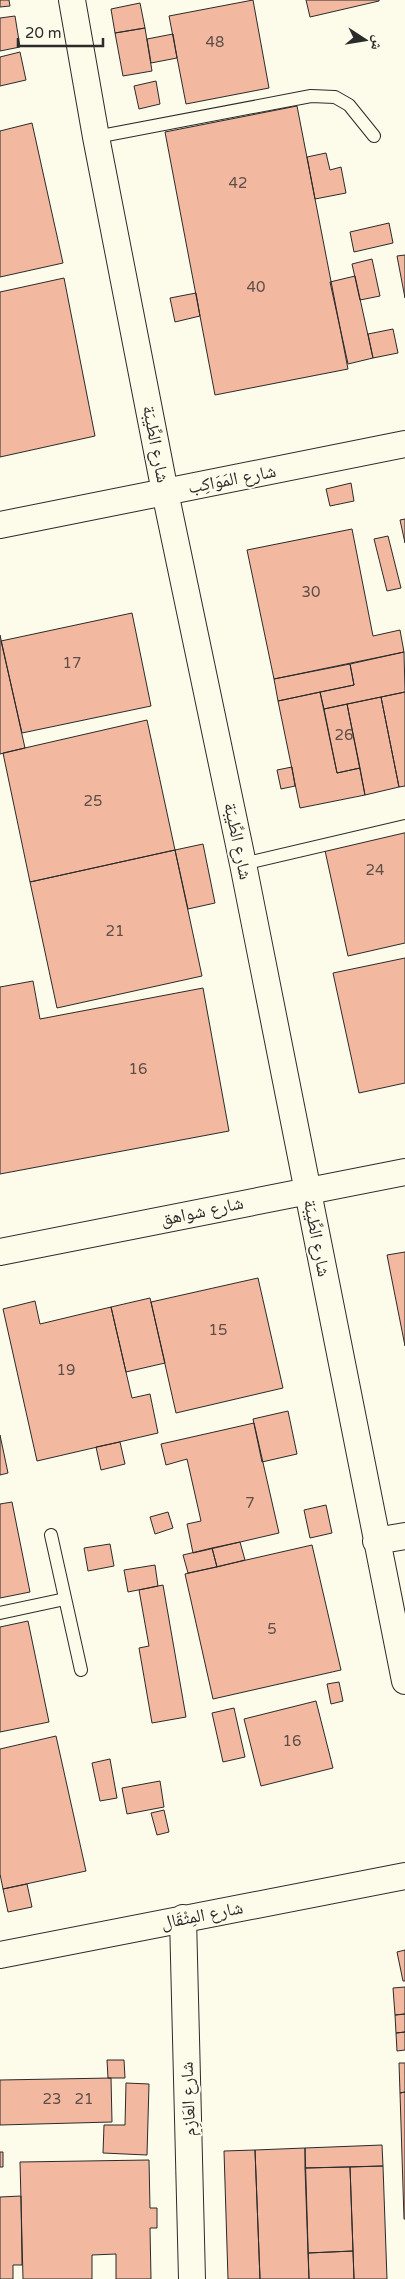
<svg xmlns="http://www.w3.org/2000/svg" width="405" height="2279" font-family="'Varela Round','Noto Naskh Arabic',sans-serif">
	<style>
		.building { fill: #f2b8a0; stroke: #2b2b2b }
		.lines { fill: none; stroke-linecap: round; stroke-linejoin: round }
		.lane-casing { stroke: #2b2b2b; stroke-width: 14 }
		.street-casing { stroke: #2b2b2b; stroke-width: 28 }
		.lane { stroke: #fdfbea; stroke-width: 12 }
		.street { stroke: #fdfbea; stroke-width: 26 }
		.labels { text-anchor: middle; dominant-baseline: central; stroke-width: 4; stroke-linejoin: round; paint-order: stroke }
		.number-label { font-size: 15px; fill: #5d4e48 }
		.street-label { font-size: 18px; fill: #2b2b2b; stroke: #fdfbea }
	</style>
	<rect width="100%" height="100%" fill="#fdfbea"/>
	<!-- building -->
	<path class="building" d="M0 0H9L10 6 0 7Z
		M253 0 269 88 186 104 169 16Z
		M306 0H379V1L310 17Z
		M140 3 145 28 115 33 111 9Z
		M15 16 20 47 0 51V18Z
		M145 28 152 71 123 76 115 33Z
		M173 34 177 58 151 63 147 39Z
		M20 52 26 80 0 86V57Z
		M156 81 160 104 139 109 134 86Z
		M297 106 348 369 215 395 165 132Z
		M32 123 63 263 0 277V131Z
		M326 153 330 170 341 167 346 193 315 199 307 157Z
		M389 223 393 243 354 252 350 232Z
		M405 255V298L397 256Z
		M372 259 380 296 360 300 352 264Z
		M355 276 373 358 348 364 330 282Z
		M64 278 95 436 0 457V292Z
		M196 293 200 316 175 322 170 298Z
		M393 329 398 353 373 358 368 334Z
		M351 483 354 501 330 506 326 489Z
		M405 519V543L400 520Z
		M352 529 373 636 400 630 404 652 274 679 247 550Z
		M388 536 401 588 387 591 374 539Z
		M132 613 151 706 22 733 1 641Z
		M0 635 25 748 0 754Z
		M404 652 405 692 324 709 320 692 354 685 350 664Z
		M350 664 354 685 278 701 274 679Z
		M320 692 337 773 360 768 365 795 300 808 278 701Z
		M405 692V786L399 787 381 697Z
		M381 697 399 787 365 795 347 704Z
		M347 704 360 768 337 773 324 709Z
		M147 720 175 850 30 882 3 753Z
		M292 767 295 786 281 789 277 770Z
		M405 828V943L348 956 324 846Z
		M203 844 215 903 188 909 175 850Z
		M175 850 202 976 57 1008 30 882Z
		M405 958V1083L359 1093 333 973Z
		M33 981 40 1019 203 988 229 1131 0 1174V987Z
		M405 1252V1346L387 1255Z
		M258 1278 283 1388 176 1413 151 1302Z
		M150 1298 165 1363 126 1372 111 1307Z
		M35 1301 40 1324 111 1307 132 1398 150 1394 158 1433 37 1461 3 1309Z
		M288 1411 297 1454 262 1462 253 1419Z
		M254 1423 279 1533 193 1553 187 1524 201 1521 187 1459 166 1465 161 1444Z
		M0 1435 8 1473 0 1475Z
		M120 1442 125 1464 101 1470 96 1447Z
		M12 1502 30 1592 0 1598V1504Z
		M326 1505 332 1533 310 1538 304 1510Z
		M168 1512 173 1528 155 1534 150 1517Z
		M240 1542 245 1560 217 1567 212 1548Z
		M110 1544 114 1566 88 1571 84 1548Z
		M312 1545 341 1670 213 1699 185 1574Z
		M212 1548 217 1567 188 1573 183 1555Z
		M155 1565 158 1586 128 1592 124 1570Z
		M163 1585 186 1717 152 1723 139 1648 149 1646 139 1590Z
		M28 1621 49 1722 0 1732V1627Z
		M339 1682 343 1701 331 1704 327 1684Z
		M316 1701 333 1768 261 1786 244 1719Z
		M234 1708 245 1757 223 1762 212 1713Z
		M56 1736 86 1871 3 1889 0 1874V1749Z
		M110 1759 117 1798 100 1801 92 1763Z
		M160 1781 164 1807 127 1814 122 1788Z
		M164 1810 169 1832 157 1835 151 1813Z
		M27 1884 32 1907 8 1912 3 1889Z
		M405 1950V1981H403L397 1952Z
		M405 1987V2014L395 2015 393 1988Z
		M405 2014V2032L396 2033 395 2015Z
		M405 2032V2050L397 2051 396 2033Z
		M107 2060H124L125 2078H108Z
		M399 2063H405V2092L400 2093Z
		M111 2078 112 2122 0 2125V2080Z
		M126 2083 149 2084 147 2155 103 2153 104 2125H125Z
		M405 2092V2219H404L400 2093Z
		M382 2145 383 2166 305 2168V2148Z
		M305 2148 309 2279H260L255 2150Z
		M255 2150 260 2279H228L224 2151Z
		M0 2152H3V2167H0Z
		M149 2160 150 2208H157V2228H150L151 2279H116V2254L92 2255V2279H23L20 2162Z
		M383 2166 387 2279H354L350 2167Z
		M350 2167 353 2251 308 2253 305 2168Z
		M21 2196 22 2265H13V2279H0V2197Z
		M353 2251 354 2279H309L308 2253Z"/>
	<g class="lines">
		<!-- lane casing -->
		<g class="lane-casing">
			<path id="lane" d="M96 137 311 96 335 97 349 105 374 136
				M243 864 405 826
				M51 1535 81 1670
				M0 1613 65 1599"/>
		</g>
		<!-- street casing -->
		<g class="street-casing">
			<path id="street" d="M72 0 96 137 165 492 243 864 405 1681
				M0 525 405 444
				M0 1252 405 1172
				M376 1541 405 1536
				M183 1918 192 2279
				M0 1955 405 1876"/>
		</g>
		<!-- lane -->
		<use href="#lane" class="lane"/>
		<!-- street -->
		<use href="#street" class="street"/>
	</g>
	<g class="labels">
		<!-- number labels -->
		<g class="number-label">
			<text x="215" y="42">48</text>
			<text x="238" y="183">42</text>
			<text x="256" y="287">40</text>
			<text x="311" y="592">30</text>
			<text x="72" y="663">17</text>
			<text x="344" y="735">26</text>
			<text x="93" y="801">25</text>
			<text x="375" y="870">24</text>
			<text x="115" y="931">21</text>
			<text x="138" y="1069">16</text>
			<text x="218" y="1330">15</text>
			<text x="66" y="1370">19</text>
			<text x="250" y="1503">7</text>
			<text x="272" y="1629">5</text>
			<text x="292" y="1741">16</text>
			<text x="52" y="2099">23</text>
			<text x="84" y="2099">21</text>
		</g>
		<!-- street labels -->
		<g class="street-label">
			<text transform="translate(156 444) rotate(79)">شارع الطِّيبَة</text>
			<text transform="translate(232 479) rotate(-11)">شارع المَوَاكِب</text>
			<text transform="translate(238 841) rotate(78)">شارع الطِّيبَة</text>
			<text transform="translate(202 1211) rotate(-12)">شارع شواهق</text>
			<text transform="translate(317 1238) rotate(79)">شارع الطِّيبَة</text>
			<text transform="translate(202 1915) rotate(-11)">شارع المِثْقَال</text>
			<text transform="translate(188 2099) rotate(-92)">شارع العَازِم</text>
		</g>
	</g>
	<!-- north arrow -->
	<g transform="translate(365 40) rotate(102)" stroke="#fdfbea" stroke-width="4" paint-order="stroke">
	<path d="M0-4L9 19L0 12L-9 19Z" fill="#2b2b2b"/>
	<text y="-8" font-size="14" font-weight="bold" text-anchor="middle" fill="#2b2b2b">ش</text>
	</g>
	<!-- scale -->
	<path d="M18 38v8h85v-8" fill="none" stroke="#2b2b2b" stroke-width="2.5"/>
	<text x="25" y="38" font-size="15" fill="#2b2b2b" stroke="#fdfbea" stroke-width="4" paint-order="stroke">20 m</text>
</svg>
